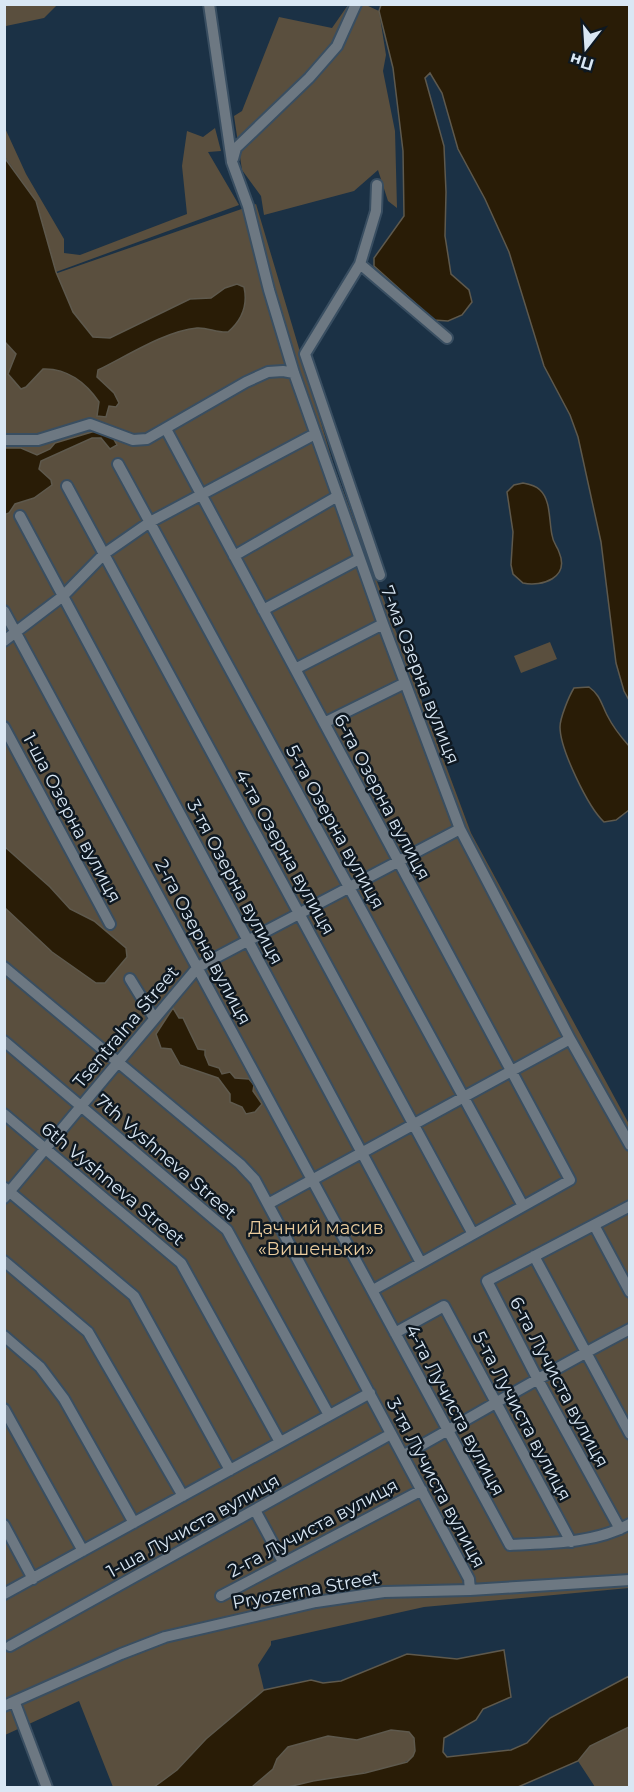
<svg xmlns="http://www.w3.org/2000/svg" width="634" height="1792" font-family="Montserrat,sans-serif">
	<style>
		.green { fill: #5a4f3e }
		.water { fill: #291c06; stroke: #5e594d; stroke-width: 1.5 }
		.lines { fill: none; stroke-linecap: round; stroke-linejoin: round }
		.minor-casing { stroke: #394e61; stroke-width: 14 }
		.minor { stroke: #6d7882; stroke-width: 10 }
		.labels { text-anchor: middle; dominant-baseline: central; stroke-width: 5; stroke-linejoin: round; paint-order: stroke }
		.street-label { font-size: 18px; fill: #d9e7f4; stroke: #0e1821 }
		.park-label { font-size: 18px; fill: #ebcc9d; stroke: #0e1821 }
	</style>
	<rect width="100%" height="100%" fill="#1b3145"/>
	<!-- green -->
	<path class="green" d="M5 4H57V5L44 18 6 26 5 29Z
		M348 5H366L379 11 386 55 383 71 395 131 397 208 388 201 378 170 354 191 264 215 261 196 242 170 234 116 242 111 279 17 332 28Z
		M4 126 26 174 64 239V253L80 255 187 214 182 166 187 131 203 137 215 128 221 151 208 152 239 205 56 272 36 201 5 157Z
		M4 173 46 277 256 204 334 466 471 833 629 1124V1588L424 1607 271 1641V1645L258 1665 264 1690 206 1739 177 1770 154 1787H113L79 1701 5 1735Z
		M550 642 557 659 521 673 514 656Z
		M629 1727V1787H595L578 1761 590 1746Z
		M392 1729C402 1731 412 1729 414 1740 415 1747 416 1753 412 1758 401 1769 310 1782 290 1787 278 1790 264 1787 252 1788L273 1769 277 1759 288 1747 328 1736 357 1740Z"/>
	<!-- water -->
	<path class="water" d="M381 5H629V700L624 691 616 663 601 542 578 437 570 415 544 366 509 252 485 199 458 149 442 93 430 73 425 78 444 146 446 192 445 236 451 274 469 290 472 302 462 315 448 321 434 320 374 266V258L404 216 403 151 393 68 379 11Z
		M4 157 36 201 56 272 73 312 93 337 110 338 190 299 211 298 225 288 237 284 244 287C248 305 242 320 228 332 217 333 207 327 197 328 165 331 127 356 98 370L97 377 114 393 119 403 116 407 109 406 106 417 97 416 99 402C86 383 67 368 43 369L26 387 21 389 8 374 16 354 5 342Z
		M102 429 112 436 117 445 110 449 101 438H92L41 461 39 469 51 480 52 485 34 498 15 504 9 513 4 515 5 448H21L37 455 50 449 55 443Z
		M523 483C529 484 536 486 540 490 551 500 549 522 552 535 553 543 557 546 559 552 570 578 542 587 523 583L513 574 511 565 513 532 507 492 514 485Z
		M589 687C600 695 601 703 607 715 613 727 620 736 629 746V810L616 820 604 822C588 807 560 749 560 727 560 718 569 696 574 688Z
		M5 847 50 887 70 909 94 921 126 948 127 957 105 983H96L52 952 5 908Z
		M173 1008 179 1018H183L198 1049 205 1050V1055L209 1065 219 1068 222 1074 230 1072 235 1078 249 1079 254 1085 253 1091 262 1104 255 1112 246 1114 242 1107 230 1102V1094L218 1078 180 1065 171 1049 161 1048 156 1034Z
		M504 1650 511 1697 483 1709 476 1720 444 1738 443 1752 447 1757 511 1750 527 1743 550 1718 629 1676V1727L590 1746 578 1761 518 1787H288L313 1781 365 1773 407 1762 413 1756 415 1751 414 1738 409 1732 391 1730 357 1740 328 1736 288 1747 277 1759 273 1769 252 1787H154L177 1770 206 1739 264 1690 311 1680 323 1683 341 1681 407 1654 457 1659Z"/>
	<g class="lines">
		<!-- minor casing -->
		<g class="minor-casing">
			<path id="minor" d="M209 4 232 162 248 206 269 290 294 373 383 624 460 829 570 1039 630 1145
				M233 159 236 148 309 78 337 46 356 4
				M377 185 376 211 360 264 305 354 380 575
				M360 264 447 338
				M166 429 570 1180 373 1290
				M4 440H38L90 424 133 440 147 439 246 382 268 372 283 371 294 373
				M118 464 523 1206
				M67 486 473 1234
				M20 516 421 1263
				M234 556 336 497
				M263 610 359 559
				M4 611 510 1545C550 1543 593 1544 630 1524
				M4 641 63 596 104 554 150 522 315 434
				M295 669 383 624
				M324 723 405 683
				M4 727 110 924
				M4 967 240 1164 255 1180 469 1579 470 1590
				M130 979 154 1018
				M4 1041 227 1230 329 1415
				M4 1114 181 1263 280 1442
				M5 1188 134 1296 230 1470
				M4 1198 198 967 460 829
				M268 1204 570 1039
				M594 1225 630 1292
				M534 1256 630 1434
				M4 1261 88 1332 183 1496
				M395 1333 444 1306 571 1542
				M4 1336 40 1367 64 1399 134 1523
				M4 1409 83 1551
				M404 1455C479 1413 553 1369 630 1329
				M255 1510 283 1562
				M4 1525 33 1579
				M620 1529 537 1378 487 1281 630 1206
				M4 1594 370 1393
				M221 1596 422 1490
				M10 1646 391 1434
				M15 1703 47 1788
				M4 1706 121 1654 165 1637 316 1602 384 1592 470 1590 630 1580"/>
		</g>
		<!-- minor -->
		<use href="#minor" class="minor"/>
	</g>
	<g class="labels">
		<!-- street labels -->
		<g class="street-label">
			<text transform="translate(420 675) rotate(69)">7-ма Озерна вулиця</text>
			<text transform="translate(382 797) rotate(62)">6-та Озерна вулиця</text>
			<text transform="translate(72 818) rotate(62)">1-ша Озерна вулиця</text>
			<text transform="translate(335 827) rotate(61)">5-та Озерна вулиця</text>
			<text transform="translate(285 852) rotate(61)">4-та Озерна вулиця</text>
			<text transform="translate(235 882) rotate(62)">3-тя Озерна вулиця</text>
			<text transform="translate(203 942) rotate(62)">2-га Озерна вулиця</text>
			<text transform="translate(126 1027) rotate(-50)">Tsentralna Street</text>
			<text transform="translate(166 1157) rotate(41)">7th Vyshneva Street</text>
			<text transform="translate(113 1184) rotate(40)">6th Vyshneva Street</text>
			<text transform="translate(559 1382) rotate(62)">6-та Лучиста вулиця</text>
			<text transform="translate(455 1410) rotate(62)">4-та Лучиста вулиця</text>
			<text transform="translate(522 1416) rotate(62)">5-та Лучиста вулиця</text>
			<text transform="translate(436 1483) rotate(62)">3-тя Лучиста вулиця</text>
			<text transform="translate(193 1526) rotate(-29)">1-ша Лучиста вулиця</text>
			<text transform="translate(313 1528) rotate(-28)">2-га Лучиста вулиця</text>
			<text transform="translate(306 1590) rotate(-10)">Pryozerna Street</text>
		</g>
		<!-- park labels -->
		<g class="park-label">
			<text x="316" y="1228">Дачний масив<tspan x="316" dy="21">«Вишеньки»</tspan></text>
		</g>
	</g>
	<!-- border -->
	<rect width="634" height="1792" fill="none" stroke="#d9e7f4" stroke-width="12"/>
	<!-- north arrow -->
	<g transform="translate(586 48) rotate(197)" stroke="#0e1821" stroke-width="4.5" paint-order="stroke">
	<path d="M0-4.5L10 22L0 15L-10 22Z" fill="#d9e7f4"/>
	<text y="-9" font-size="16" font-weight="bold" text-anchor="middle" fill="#d9e7f4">Пн</text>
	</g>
</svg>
